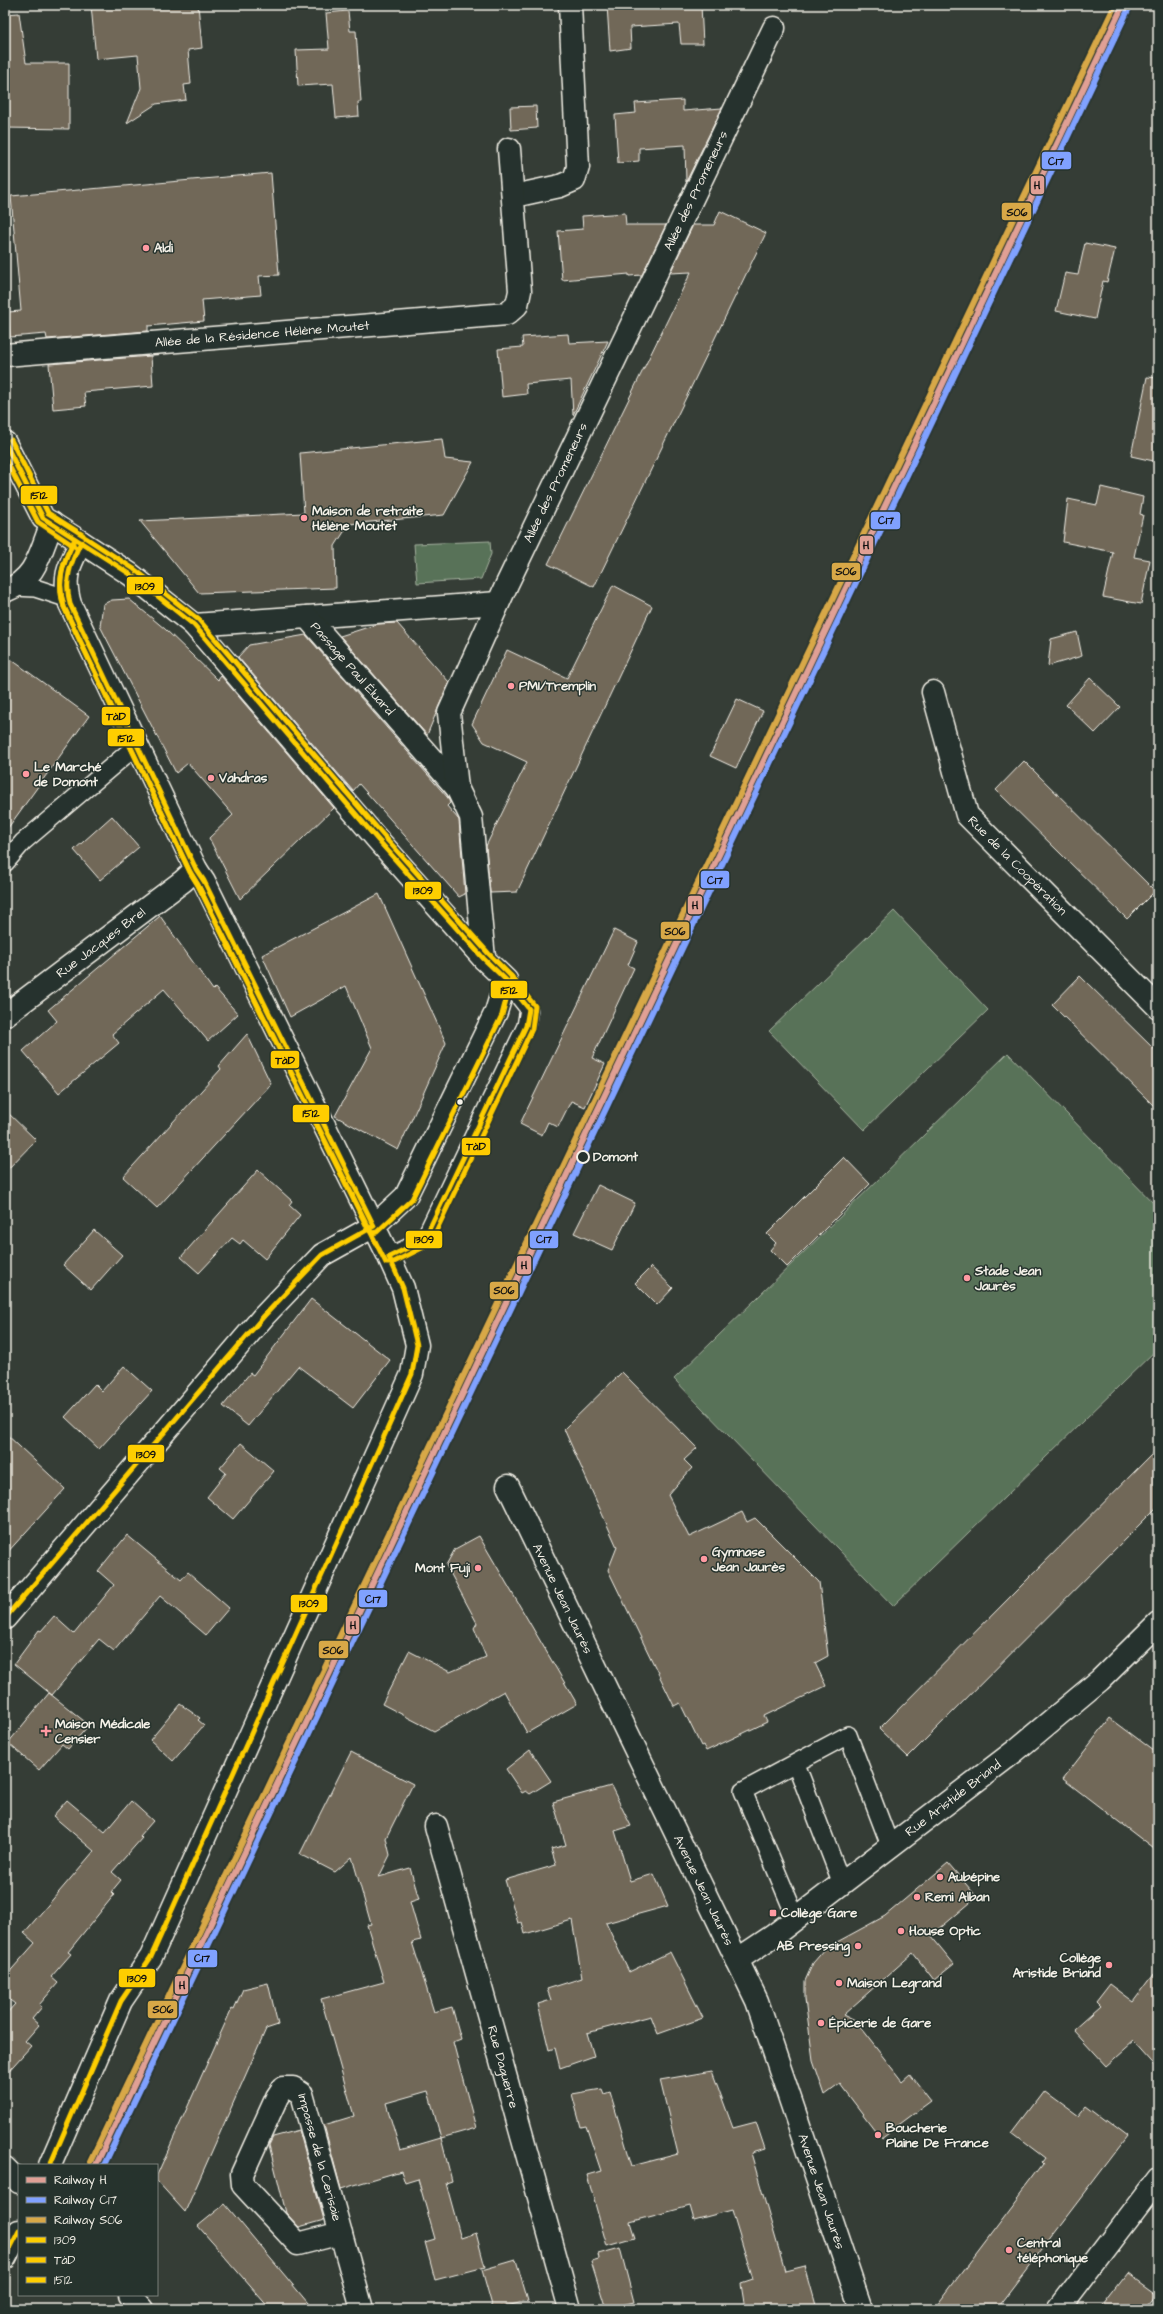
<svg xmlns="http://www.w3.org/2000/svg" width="1163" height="2314" font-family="'Architects Daughter',sans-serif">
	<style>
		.green { fill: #587258; stroke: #a6b2a0 }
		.building { fill: #716759; stroke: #f4f1e8 }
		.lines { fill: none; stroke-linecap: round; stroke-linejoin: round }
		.service-casing { stroke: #f4f1e8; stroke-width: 20 }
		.pedestrian-casing { stroke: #f4f1e8; stroke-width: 25 }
		.minor-casing { stroke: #f4f1e8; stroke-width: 25 }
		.tertiary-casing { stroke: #f4f1e8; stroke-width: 25 }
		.secondary-casing { stroke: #f4f1e8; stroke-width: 25 }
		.service { stroke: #26332d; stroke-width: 17 }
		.pedestrian { stroke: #26332d; stroke-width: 22 }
		.minor { stroke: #26332d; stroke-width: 22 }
		.tertiary { stroke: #26332d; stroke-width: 22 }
		.secondary { stroke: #26332d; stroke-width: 22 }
		.bus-1-casing { stroke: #26332d; stroke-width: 8 }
		.bus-2-casing { stroke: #26332d; stroke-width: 8 }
		.bus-3-casing { stroke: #26332d; stroke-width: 8 }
		.bus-1 { stroke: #fece00; stroke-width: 5 }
		.bus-2 { stroke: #fecb00; stroke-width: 5 }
		.bus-3 { stroke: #ffce00; stroke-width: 5 }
		.rail-1-casing { stroke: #26332d; stroke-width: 9 }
		.rail-2-casing { stroke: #26332d; stroke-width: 9 }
		.rail-3-casing { stroke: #26332d; stroke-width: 9 }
		.rail-1 { stroke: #e0a095; stroke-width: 6 }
		.rail-2 { stroke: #80a1ff; stroke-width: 6 }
		.rail-3 { stroke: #d8a847; stroke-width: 6 }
		.poi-dot { fill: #ff9aa2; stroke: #26332d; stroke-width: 1.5 }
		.bus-dot { fill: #f4f1e8; stroke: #26332d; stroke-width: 1.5 }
		.stop-dot { fill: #26332d; stroke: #f4f1e8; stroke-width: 2 }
		.labels { text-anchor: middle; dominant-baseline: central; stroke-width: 3; stroke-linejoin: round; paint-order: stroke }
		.street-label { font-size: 13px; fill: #f4f1e8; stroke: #26332d }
		.poi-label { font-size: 13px; font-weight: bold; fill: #f4f1e8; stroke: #26332d; text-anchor: start }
		.stop-label { font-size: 13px; font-weight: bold; fill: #f4f1e8; stroke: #26332d; text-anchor: start }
		.line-badge { stroke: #26332d; stroke-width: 1.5 }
		.pale-badge-label { font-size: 11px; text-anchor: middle; font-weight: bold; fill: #111 }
	</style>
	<rect width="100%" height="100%" fill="#353d36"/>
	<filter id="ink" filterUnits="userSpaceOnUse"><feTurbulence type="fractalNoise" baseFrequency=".025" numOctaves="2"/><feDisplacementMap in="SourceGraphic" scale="8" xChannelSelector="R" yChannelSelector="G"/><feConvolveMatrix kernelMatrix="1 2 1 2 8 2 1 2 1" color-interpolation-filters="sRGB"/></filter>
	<g filter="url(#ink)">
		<!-- green -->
		<path class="green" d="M490 541 491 554 481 579 417 583 414 544Z
			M894 911 988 1010 864 1130 769 1031Z
			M1008 1053 1158 1208V1348L893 1606 674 1379Z"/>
		<!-- building -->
		<path class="building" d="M91 5H198L202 48 188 50 191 84 184 85 186 100 156 104 127 123 141 88 138 55 96 59Z
			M607 5H701L703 44H681L679 24 630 27 631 48 610 51Z
			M348 11 350 31H356L361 102H358L359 116 336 118 333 84 298 86 296 50 329 49 326 13Z
			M19 13 26 63H69V129L5 128V14Z
			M683 100V111L722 108 686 182 685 145 639 148V161L618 163 615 115 636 113 635 103Z
			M536 106 537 128 511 130 510 107Z
			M271 173 279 275 259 276 261 295 202 300 204 321 148 326V331L47 339 46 334 10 337 8 312 21 311 11 196Z
			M720 211 766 233 594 587 548 564 691 272 670 273 693 225H714Z
			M625 213 626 225H666L642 275 629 276V274L562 280 558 231 583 229 582 216Z
			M1085 243 1115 249 1107 282 1103 281 1095 319 1056 311 1065 273 1078 275Z
			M568 334 569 343 608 341 573 415 571 380 526 384 527 394 502 397 498 349 523 347 522 337Z
			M151 356 153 386 84 392 86 406 53 409 49 364Z
			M1147 377 1158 378V462L1131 456Z
			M442 439 445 459 473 462 444 515 349 524 335 546 336 588 199 593 140 521 304 513 300 453Z
			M1101 487 1143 497 1140 514 1143 515 1134 557 1150 560 1141 604 1103 597 1113 552 1063 542 1068 499 1097 505Z
			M613 585 652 606 517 892 490 893 486 846 527 762 484 742 472 724 507 650 567 678Z
			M129 599 165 629 218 680 221 676 334 808 240 899 209 838 233 815 188 763 176 773 100 626 103 604 112 600Z
			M397 623 449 682 427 735 340 636 378 624Z
			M1077 632 1082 656 1048 666 1051 639Z
			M306 635 448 798 450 803 447 806 459 820 465 894 459 897 359 784 353 791 238 657 249 645Z
			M5 655 89 716 5 832Z
			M1090 678 1120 707 1095 733 1066 705Z
			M737 699 763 711 736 768 710 756Z
			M1024 761 1155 891 1127 919 996 790Z
			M112 816 139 847 100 880 74 850Z
			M379 894 446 1043 398 1150 335 1116 372 1048 346 986 290 1017 262 955Z
			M160 916 213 990 215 988 238 1014 208 1041 164 989 112 1034 119 1043 59 1093 23 1051 57 1021 48 1010Z
			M614 930 638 942 628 965 634 968 592 1058 605 1064 585 1107 571 1101 558 1127 548 1122 542 1135 520 1124Z
			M1080 976 1158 1053V1110L1052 1005Z
			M247 1034 271 1084 157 1208 123 1177 221 1069 219 1066Z
			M5 1110 36 1140 5 1172Z
			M844 1157 870 1184 787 1267 770 1250 776 1243 767 1234Z
			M258 1170 292 1201 289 1205 300 1215 265 1259 243 1240 240 1244 232 1238 199 1273 181 1257Z
			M598 1185 635 1203 612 1250 574 1233Z
			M94 1230 122 1255 91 1290 63 1265Z
			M651 1267 673 1288 657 1305 635 1283Z
			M311 1299 390 1360 353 1408 298 1366 248 1426 223 1406 250 1373 253 1375Z
			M124 1366 152 1391 99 1449 65 1417 95 1384 102 1391Z
			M622 1372 697 1448 684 1460 692 1468 668 1495 689 1537 742 1512 747 1522 755 1518 819 1582 828 1656 815 1663 826 1686 764 1716 767 1722 706 1751 703 1745 701 1746 680 1703 674 1706 608 1570 617 1547 564 1429Z
			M5 1433 65 1489 5 1555Z
			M241 1443 274 1471 233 1519 207 1497 226 1473 220 1468Z
			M1158 1448V1506L908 1757 879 1729Z
			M127 1535 181 1580 188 1572 229 1608 206 1635 160 1596 114 1651 99 1639 52 1695 14 1664 39 1630 41 1631 54 1616 74 1634 114 1585 98 1571Z
			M479 1536 577 1704 527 1733 504 1691 434 1731 382 1704 409 1651 450 1672 486 1657 474 1628 477 1623 446 1565 455 1549Z
			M49 1693 89 1725 68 1749 62 1744 39 1770 8 1743Z
			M180 1704 200 1718 198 1720 204 1725 173 1761 150 1740Z
			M1110 1718 1158 1754V1852L1063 1779Z
			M530 1750 551 1781 530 1794 526 1791 522 1793 506 1769Z
			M351 1752 413 1784 386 1838 390 1855 379 1877 410 1868 419 1899 410 1902 421 1940 412 1942 434 2012 452 2007 461 2039 453 2042 476 2128 441 2138 428 2091 386 2103 400 2150 441 2138 452 2181 446 2183 461 2238 476 2233 485 2267 435 2280 425 2242 435 2239 418 2179 405 2183 401 2171 341 2189 324 2125 354 2116 321 1999 384 1982 367 1925 371 1924 352 1857 335 1872 300 1854Z
			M611 1786 631 1826 615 1831 630 1881 654 1874 668 1906 606 1923 629 1972 670 1952 703 2018 658 2034 651 2016 587 2033 594 2056 560 2068 555 2048 549 2050 538 2004 551 2000 547 1989 582 1978 572 1920 525 1934 522 1922 518 1923 505 1880 556 1865 551 1849 566 1845 553 1802Z
			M67 1800 105 1832 131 1801 153 1821 140 1836 142 1838 112 1872 121 1880 111 1892 114 1895 68 1952 71 1954 51 1977 58 1983 39 2005 42 2007 32 2019 39 2025 25 2041 31 2046 5 2075V2015L15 2004 5 1996V1977L35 1943 24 1933 94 1851 53 1816Z
			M948 1863 977 1897 931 1936 954 1964 934 1980 913 1953 843 2015 855 2021 902 2081 910 2074 931 2101 881 2138 840 2084 825 2095 813 2060 805 1999V1981L813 1963 826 1948 885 1916Z
			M1158 1970V2070L1133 2042 1106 2066 1073 2030 1100 2006 1096 2002 1110 1984 1134 2002Z
			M268 1983 278 2025 266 2029 185 2212 157 2181V2175L232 2008 234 2009 243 1989Z
			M712 2071 733 2128 756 2122 765 2149 751 2153 785 2271 805 2266 817 2309H745L741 2284 753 2280 732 2210 694 2220 690 2206 630 2222 635 2238 607 2246 587 2175 601 2171 586 2126 581 2127 572 2094 602 2089 604 2094 610 2092 632 2166 678 2154 660 2080Z
			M1044 2091 1078 2116 1087 2105 1128 2136 996 2309H934L1044 2164 1042 2162 1045 2158 1012 2133Z
			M299 2130 324 2220 299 2227 286 2213 269 2145 273 2137Z
			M225 2204 266 2253 313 2309H270L198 2226Z
			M620 2248 634 2302 606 2309 591 2261 599 2259 598 2254Z
			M516 2260 528 2301 493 2309 482 2270Z
			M1127 2274 1156 2295 1145 2309H1100Z"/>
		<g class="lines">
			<!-- service casing -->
			<g class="service-casing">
				<path id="service" d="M15 587 35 588 69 599
					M5 863 23 842 136 746
					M389 1257 424 1240 526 1026 529 1009 506 980
					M796 1764 842 1884
					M796 1918 743 1791 848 1735 891 1848"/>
			</g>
			<!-- pedestrian casing -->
			<g class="pedestrian-casing">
				<g id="pedestrian">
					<path d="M307 617 498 603"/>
					<path id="s1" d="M194 625 307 617 457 788"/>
					<path id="s2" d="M484 959 471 817 457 788 449 713 507 584 774 28"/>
				</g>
			</g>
			<!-- minor casing -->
			<g class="minor-casing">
				<g id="minor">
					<path d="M514 196 560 186 574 180 578 167 570 5"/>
					<path id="s3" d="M5 355 507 314 517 305 520 291 509 149"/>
					<path d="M81 542 130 574 194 625 378 840 484 959 506 980 496 1012 406 1196 374 1226"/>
					<path d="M5 591C37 579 40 552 52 523"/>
					<path id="s4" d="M933 692 967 815 1158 1007"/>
					<path id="s5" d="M5 1015 183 881 196 869"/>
					<path id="s6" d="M508 1486 757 2001 861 2309"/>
					<path id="s7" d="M436 1826 570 2309"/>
					<path id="s8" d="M737 1960 773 1936 1015 1751 1100 1680 1158 1623"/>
					<path id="s9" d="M341 2233 298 2244 243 2185 242 2174 277 2097 283 2088H293L302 2094 362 2309"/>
					<path d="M1059 2309 1158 2179"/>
				</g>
			</g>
			<!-- tertiary casing -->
			<g class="tertiary-casing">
				<path id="tertiary" d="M5 443 43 518 81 542C69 566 62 577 70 604L196 869 204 881 389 1257 403 1288 417 1345 412 1374 151 1957 121 2001 50 2165
					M5 1618 264 1316 322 1255 374 1226
					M5 2258 19 2231"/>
			</g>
			<!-- secondary casing -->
			<g class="secondary-casing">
				<path id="secondary" d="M5 2168 19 2182
					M130 2295 143 2309"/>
			</g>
			<!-- service -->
			<use href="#service" class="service"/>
			<!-- pedestrian -->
			<use href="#pedestrian" class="pedestrian"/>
			<!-- minor -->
			<use href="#minor" class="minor"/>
			<!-- tertiary -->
			<use href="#tertiary" class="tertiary"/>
			<!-- secondary -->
			<use href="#secondary" class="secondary"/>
			<!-- bus-1 casing -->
			<g class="bus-1-casing">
				<path id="bus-1" d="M5 443 43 518 130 574 194 625 378 840 484 959 506 980 529 1009 526 1026 424 1240 389 1257 403 1288 417 1345 412 1374 151 1957 121 2001 50 2165
					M5 1618 264 1316 322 1255 374 1226 204 881 196 869 70 604C64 580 70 564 81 542
					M5 2258 19 2231"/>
			</g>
			<!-- bus-2 casing -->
			<g class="bus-2-casing">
				<path id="bus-2" d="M5 458 38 522 77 548
					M75 539C63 562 56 581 64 607L190 872 198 885 386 1263H392L430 1244 532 1029 535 1006 511 976"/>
			</g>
			<!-- bus-3 casing -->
			<g class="bus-3-casing">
				<path id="bus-3" d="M11 440 48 513 83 535
					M72 545C61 566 57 584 64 607L190 872 198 885 368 1229 372 1233 377 1232 412 1199 502 1015 512 977 489 954 383 835 199 620 134 569 86 538"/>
			</g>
			<!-- bus-1 -->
			<use href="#bus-1" class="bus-1"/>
			<!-- bus-2 -->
			<use href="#bus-2" class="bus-2"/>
			<!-- bus-3 -->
			<use href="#bus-3" class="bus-3"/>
			<!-- rail-1 casing -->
			<g class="rail-1-casing">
				<path id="rail-1" d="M96 2165 1123 5"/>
			</g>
			<!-- rail-2 casing -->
			<g class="rail-2-casing">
				<path id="rail-2" d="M104 2165 1129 8"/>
			</g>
			<!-- rail-3 casing -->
			<g class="rail-3-casing">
				<path id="rail-3" d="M90 2162 1115 5"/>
			</g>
			<!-- rail-1 -->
			<use href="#rail-1" class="rail-1"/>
			<!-- rail-2 -->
			<use href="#rail-2" class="rail-2"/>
			<!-- rail-3 -->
			<use href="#rail-3" class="rail-3"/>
		</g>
	</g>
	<!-- markers -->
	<g class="poi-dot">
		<circle cx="146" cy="248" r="4"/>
		<circle cx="304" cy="518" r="4"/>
		<circle cx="511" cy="686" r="4"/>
		<circle cx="26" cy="774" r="4"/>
		<circle cx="211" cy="778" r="4"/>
		<circle cx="967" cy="1278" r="4"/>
		<circle cx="704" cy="1559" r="4"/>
		<circle cx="478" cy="1568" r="4"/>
		<path d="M44 1725h4v4h4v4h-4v4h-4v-4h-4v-4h4z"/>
		<circle cx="940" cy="1877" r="4"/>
		<circle cx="917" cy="1897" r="4"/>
		<rect x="769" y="1909" width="8" height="8" rx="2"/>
		<circle cx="901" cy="1931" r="4"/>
		<circle cx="858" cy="1946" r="4"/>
		<circle cx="1109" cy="1965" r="4"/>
		<circle cx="839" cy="1983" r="4"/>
		<circle cx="821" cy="2023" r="4"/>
		<circle cx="878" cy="2135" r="4"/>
		<circle cx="1009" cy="2250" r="4"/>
	</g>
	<circle class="bus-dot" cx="460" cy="1102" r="3.5"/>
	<circle class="stop-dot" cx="583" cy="1157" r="6"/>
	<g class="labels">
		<!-- street labels -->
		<g class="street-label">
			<text stroke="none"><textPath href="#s2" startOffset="828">Allée des Promeneurs</textPath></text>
			<text stroke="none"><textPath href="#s3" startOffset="258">Allée de la Résidence Hélène Moutet</textPath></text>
			<text stroke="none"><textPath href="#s2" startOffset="504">Allée des Promeneurs</textPath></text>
			<text stroke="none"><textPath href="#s1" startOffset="182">Passage Paul Éluard</textPath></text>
			<text stroke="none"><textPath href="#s4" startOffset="199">Rue de la Coopération</textPath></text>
			<text stroke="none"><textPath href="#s5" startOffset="120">Rue Jacques Brel</textPath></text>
			<text stroke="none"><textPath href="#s6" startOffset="125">Avenue Jean Jaurès</textPath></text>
			<text stroke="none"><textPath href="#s8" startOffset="270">Rue Aristide Briand</textPath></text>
			<text stroke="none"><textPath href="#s6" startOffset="449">Avenue Jean Jaurès</textPath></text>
			<text stroke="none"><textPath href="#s7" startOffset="250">Rue Daguerre</textPath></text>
			<text stroke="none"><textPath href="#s9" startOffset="318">Impasse de la Cerisaie</textPath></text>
			<text stroke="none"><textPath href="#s6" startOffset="773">Avenue Jean Jaurès</textPath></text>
		</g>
		<!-- poi labels -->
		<g class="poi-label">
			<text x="154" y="248">Aldi</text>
			<text x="312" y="511">Maison de retraite<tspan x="312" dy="15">Hélène Moutet</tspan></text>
			<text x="519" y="686">PMI/Tremplin</text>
			<text x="34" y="767">Le Marché<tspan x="34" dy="15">de Domont</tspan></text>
			<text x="219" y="778">Vahdras</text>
			<text x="975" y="1271">Stade Jean<tspan x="975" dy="15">Jaurès</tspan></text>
			<text x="712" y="1552">Gymnase<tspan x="712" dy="15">Jean Jaurès</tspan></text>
			<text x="470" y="1568" text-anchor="end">Mont Fuji</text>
			<text x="55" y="1724">Maison Médicale<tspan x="55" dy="15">Censier</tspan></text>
			<text x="948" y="1877">Aubépine</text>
			<text x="925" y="1897">Remi Alban</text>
			<text x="781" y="1913">Collège Gare</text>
			<text x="909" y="1931">House Optic</text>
			<text x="850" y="1946" text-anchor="end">AB Pressing</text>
			<text x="1101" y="1958" text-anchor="end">Collège<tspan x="1101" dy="15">Aristide Briand</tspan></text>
			<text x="847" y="1983">Maison Legrand</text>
			<text x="829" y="2023">Épicerie de Gare</text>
			<text x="886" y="2128">Boucherie<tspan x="886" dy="15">Plaine De France</tspan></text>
			<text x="1017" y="2243">Central<tspan x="1017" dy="15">téléphonique</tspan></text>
		</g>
		<!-- stop labels -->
		<g class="stop-label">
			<text x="593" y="1157">Domont</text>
		</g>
	</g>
	<g class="line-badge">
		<rect x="1041" y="151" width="31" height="19" rx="4" fill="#80a1ff"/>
		<rect x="1030" y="175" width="15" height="20" rx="4" fill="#e0a095"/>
		<rect x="1001" y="202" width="31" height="19" rx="4" fill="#d8a847"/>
		<rect x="20" y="485" width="38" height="20" rx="4" fill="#ffce00"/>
		<rect x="870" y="511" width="31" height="19" rx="4" fill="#80a1ff"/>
		<rect x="859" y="535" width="15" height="20" rx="4" fill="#e0a095"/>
		<rect x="831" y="562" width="30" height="19" rx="4" fill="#d8a847"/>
		<rect x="126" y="576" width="38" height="19" rx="4" fill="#fece00"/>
		<rect x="101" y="706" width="30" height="20" rx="4" fill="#fecb00"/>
		<rect x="107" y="728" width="38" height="19" rx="4" fill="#ffce00"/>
		<rect x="700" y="870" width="30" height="19" rx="4" fill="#80a1ff"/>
		<rect x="404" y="881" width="38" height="19" rx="4" fill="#fece00"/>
		<rect x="687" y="895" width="16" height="20" rx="4" fill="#e0a095"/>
		<rect x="660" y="921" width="30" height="19" rx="4" fill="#d8a847"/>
		<rect x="490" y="980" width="38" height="19" rx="4" fill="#ffce00"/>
		<rect x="270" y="1050" width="30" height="19" rx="4" fill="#fecb00"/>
		<rect x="292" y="1104" width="38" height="19" rx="4" fill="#ffce00"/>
		<rect x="461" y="1137" width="30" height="19" rx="4" fill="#fecb00"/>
		<rect x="529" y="1230" width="30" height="19" rx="4" fill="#80a1ff"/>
		<rect x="405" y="1230" width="38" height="19" rx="4" fill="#fece00"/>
		<rect x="516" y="1255" width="16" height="20" rx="4" fill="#e0a095"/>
		<rect x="489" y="1281" width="30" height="19" rx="4" fill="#d8a847"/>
		<rect x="127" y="1444" width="38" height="19" rx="4" fill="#fece00"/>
		<rect x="358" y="1589" width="30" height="19" rx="4" fill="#80a1ff"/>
		<rect x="290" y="1594" width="38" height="19" rx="4" fill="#fece00"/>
		<rect x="345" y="1615" width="15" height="20" rx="4" fill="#e0a095"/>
		<rect x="318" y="1640" width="31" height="19" rx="4" fill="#d8a847"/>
		<rect x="187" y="1949" width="31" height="19" rx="4" fill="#80a1ff"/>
		<rect x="118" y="1968" width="38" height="20" rx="4" fill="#fece00"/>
		<rect x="174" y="1975" width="15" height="20" rx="4" fill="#e0a095"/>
		<rect x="147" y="2000" width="31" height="19" rx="4" fill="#d8a847"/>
	</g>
	<g class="pale-badge-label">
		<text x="1056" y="165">C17</text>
		<text x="1037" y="189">H</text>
		<text x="1017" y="216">S06</text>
		<text x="39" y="499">1512</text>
		<text x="886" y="524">C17</text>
		<text x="866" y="549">H</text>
		<text x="846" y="575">S06</text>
		<text x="145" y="590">1309</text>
		<text x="116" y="720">TàD</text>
		<text x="126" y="742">1512</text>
		<text x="715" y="884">C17</text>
		<text x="423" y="894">1309</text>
		<text x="695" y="909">H</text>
		<text x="675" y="935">S06</text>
		<text x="509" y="994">1512</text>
		<text x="285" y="1064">TàD</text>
		<text x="311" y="1117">1512</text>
		<text x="476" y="1150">TàD</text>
		<text x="544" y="1243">C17</text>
		<text x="424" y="1243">1309</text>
		<text x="524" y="1269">H</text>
		<text x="504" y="1294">S06</text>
		<text x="146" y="1458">1309</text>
		<text x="373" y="1603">C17</text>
		<text x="309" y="1607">1309</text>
		<text x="353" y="1629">H</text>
		<text x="333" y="1654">S06</text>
		<text x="202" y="1962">C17</text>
		<text x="137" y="1982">1309</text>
		<text x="182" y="1989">H</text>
		<text x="163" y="2013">S06</text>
	</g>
	<!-- margin -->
	<rect width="1163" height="2314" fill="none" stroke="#26332d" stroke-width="20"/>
	<rect x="10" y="10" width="1143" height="2294" fill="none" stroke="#f4f1e8" stroke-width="1.5" filter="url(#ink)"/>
	<!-- legend -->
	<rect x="18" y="2164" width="140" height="132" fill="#26332d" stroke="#787f78"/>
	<rect x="26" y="2177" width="20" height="6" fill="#e0a095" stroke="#787f78"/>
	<text x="54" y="2184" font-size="12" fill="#f4f1e8">Railway H</text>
	<rect x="26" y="2197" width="20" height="6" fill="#80a1ff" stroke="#787f78"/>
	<text x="54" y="2204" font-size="12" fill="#f4f1e8">Railway C17</text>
	<rect x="26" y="2217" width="20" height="6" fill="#d8a847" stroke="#787f78"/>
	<text x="54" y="2224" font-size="12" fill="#f4f1e8">Railway S06</text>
	<rect x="26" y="2237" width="20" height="6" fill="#fece00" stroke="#787f78"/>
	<text x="54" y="2244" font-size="12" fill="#f4f1e8">1309</text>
	<rect x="26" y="2257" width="20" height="6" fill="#fecb00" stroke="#787f78"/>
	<text x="54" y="2264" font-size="12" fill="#f4f1e8">TàD</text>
	<rect x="26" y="2277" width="20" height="6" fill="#ffce00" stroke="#787f78"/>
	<text x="54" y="2284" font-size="12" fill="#f4f1e8">1512</text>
</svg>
